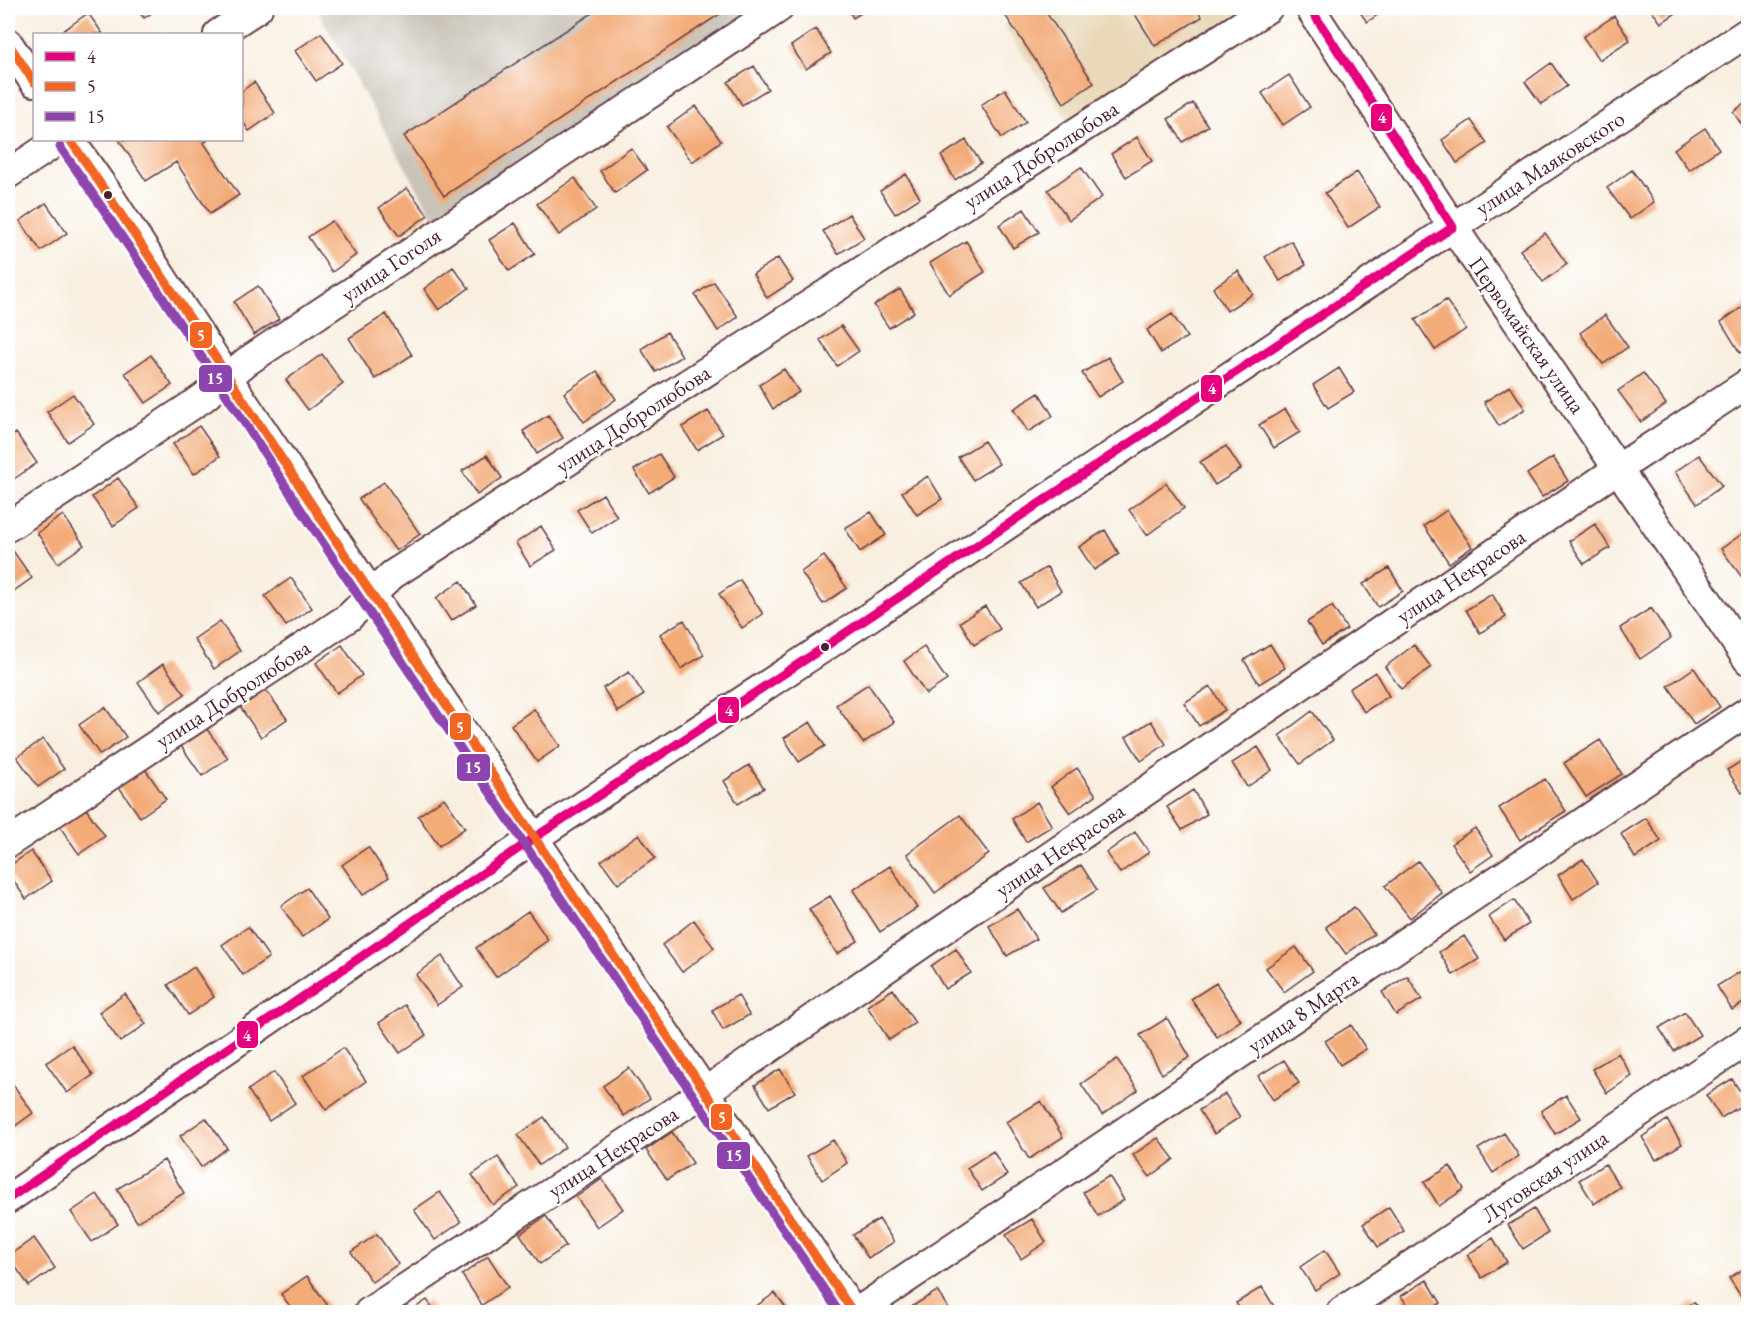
<svg xmlns="http://www.w3.org/2000/svg" width="1756" height="1320" font-family="'EB Garamond',serif">
	<style>
		.built { fill: #e9d9ba }
		.industrial { fill: #c9c3b8 }
		.building { fill: #f3ab78 }
		.lines { fill: none; stroke-linecap: round; stroke-linejoin: round }
		.minor-casing { stroke: #643e46; stroke-width: 32 }
		.minor { stroke: #fff; stroke-width: 28 }
		.bus-1-casing { stroke: #fff; stroke-width: 14 }
		.bus-2-casing { stroke: #fff; stroke-width: 14 }
		.bus-3-casing { stroke: #fff; stroke-width: 14 }
		.bus-1 { stroke: #e5007d; stroke-width: 9 }
		.bus-2 { stroke: #f26522; stroke-width: 9 }
		.bus-3 { stroke: #8e44ad; stroke-width: 9 }
		.bus-dot { fill: #4a1f2b; stroke: #fff; stroke-width: 2 }
		.labels { text-anchor: middle; dominant-baseline: central; stroke-width: 4.5; stroke-linejoin: round; paint-order: stroke }
		.street-label { font-size: 22px; fill: #4a1f2b; stroke: #fff }
		.line-badge { stroke: #fff; stroke-width: 2 }
		.badge-label { font-size: 16px; text-anchor: middle; font-weight: bold; fill: #fff }
	</style>
	<rect width="100%" height="100%" fill="#fff"/>
	<filter id="ink" filterUnits="userSpaceOnUse"><feTurbulence type="fractalNoise" baseFrequency=".0167" numOctaves="2"/><feDisplacementMap in="SourceGraphic" scale="12" xChannelSelector="R" yChannelSelector="G"/><feConvolveMatrix kernelMatrix="1 2 1 2 8 2 1 2 1" color-interpolation-filters="sRGB"/></filter>
	<filter id="wash" filterUnits="userSpaceOnUse"><feTurbulence type="fractalNoise" baseFrequency=".008" numOctaves="4" result="noise"/><feDisplacementMap in="SourceGraphic" scale="24" xChannelSelector="R" yChannelSelector="G"/><feGaussianBlur stdDeviation="1.35" result="paint"/><feColorMatrix in="noise" values="0 0 0 0 0 0 0 0 0 0 0 0 0 0 0 0 0 1.4 0 .05"/><feComposite in="paint" operator="in"/></filter>
	<g filter="url(#wash)">
		<rect width="100%" height="100%" fill="#f8efe0"/>
		<!-- built -->
		<path class="built" d="M1033 8H1248L1071 124 1004 26Z"/>
		<!-- industrial -->
		<path class="industrial" d="M316 8H776L443 234Z"/>
		<g id="blocks">
			<!-- building -->
			<path class="building" d="M136 8H159L144 18Z
				M600 8H729L444 196 404 136Z
				M847 8H869L853 18Z
				M1010 8H1043L1094 83 1064 103 1003 12Z
				M1131 8H1196L1202 17 1155 46Z
				M1357 8H1388L1367 22Z
				M1650 8H1684L1661 23Z
				M88 13 103 34H59Z
				M1614 16 1630 40 1599 60 1583 37Z
				M816 29 831 53 806 69 791 46Z
				M321 33 342 63 316 81 295 51Z
				M1551 63 1567 86 1541 104 1525 82Z
				M754 66 768 89 742 105 728 82Z
				M1289 75 1310 107 1283 125 1262 93Z
				M254 82 275 113 249 131 242 120V91Z
				M1005 89 1026 122 1002 138 981 105Z
				M1748 101V134L1733 112Z
				M1193 103 1208 126 1183 142 1168 119Z
				M696 106 721 141 692 162 667 127Z
				M1471 120 1487 143 1457 163 1442 140Z
				M1705 128 1719 149 1689 170 1674 149Z
				M1137 137 1152 161 1126 177 1111 154Z
				M119 140H208L204 143 239 195 210 214 176 162 146 181Z
				M966 140 981 163 955 180 941 156Z
				M631 148 647 170 615 193 600 171Z
				M1081 167 1102 197 1069 220 1048 190Z
				M1632 170 1654 202 1630 219 1607 188Z
				M1357 172 1380 207 1348 228 1325 193Z
				M906 174 920 198 895 214 880 191Z
				M575 178 596 209 559 235 537 204Z
				M407 188 428 215 399 236 379 208Z
				M46 203 67 233 41 251 20 221Z
				M1024 209 1039 232 1013 248 999 225Z
				M849 214 864 238 838 254 823 231Z
				M332 221 356 255 332 272 308 237Z
				M515 223 535 254 509 271 489 240Z
				M1545 233 1567 264 1543 282 1520 250Z
				M966 241 985 272 949 295 930 263Z
				M1291 241 1306 265 1280 281 1265 257Z
				M778 258 793 281 767 298 753 274Z
				M453 267 469 288 439 310 424 289Z
				M1238 271 1253 294 1227 311 1213 288Z
				M714 282 738 317 718 331 695 295Z
				M258 286 279 319 254 335 234 302Z
				M900 289 914 312 889 328 874 305Z
				M1446 300 1466 329 1435 350 1415 320Z
				M1748 303V347L1740 353 1721 322Z
				M386 314 412 355 375 379 349 338Z
				M1172 314 1187 337 1161 353 1147 330Z
				M1605 315 1628 347 1603 364 1580 333Z
				M841 326 859 351 837 366 820 340Z
				M667 332 682 356 656 372 641 349Z
				M322 354 343 384 308 410 286 380Z
				M151 355 172 385 146 403 125 373Z
				M1108 357 1123 381 1098 397 1082 373Z
				M1339 368 1354 392 1328 408 1313 385Z
				M784 369 799 392 773 409 759 385Z
				M597 371 616 399 584 422 564 393Z
				M1643 373 1666 404 1641 422 1618 391Z
				M1510 386 1525 409 1499 426 1484 402Z
				M1039 393 1053 416 1028 432 1013 409Z
				M73 394 94 424 68 442 47 412Z
				M1285 409 1300 432 1274 448 1259 425Z
				M708 411 723 434 697 450 682 427Z
				M548 415 563 438 537 454 523 431Z
				M199 426 220 456 194 474 173 444Z
				M16 433 37 463 11 481 8 476V439Z
				M984 441 999 464 973 480 958 457Z
				M1226 446 1241 469 1215 485 1200 462Z
				M659 454 674 477 649 493 634 470Z
				M487 455 502 478 477 495 462 471Z
				M1699 455 1722 486 1697 504 1675 472Z
				M1553 457 1568 481 1542 497 1527 474Z
				M928 476 942 499 917 515 902 492Z
				M118 478 139 508 113 526 92 497Z
				M384 482 420 534 396 551 359 499Z
				M1166 483 1184 508 1147 535 1129 510Z
				M603 494 617 517 592 533 577 510Z
				M1447 510 1472 547 1449 563 1424 526Z
				M871 512 886 535 860 552 845 528Z
				M63 515 84 545 58 563 37 533Z
				M1595 524 1610 548 1584 564 1569 541Z
				M541 526 556 550 530 566 516 543Z
				M1105 530 1119 554 1094 570 1079 547Z
				M1746 531 1748 535V577L1744 580 1721 549Z
				M11 548 32 578 8 595V551Z
				M824 556 847 588 823 604 801 572Z
				M1047 567 1061 591 1036 607 1021 583Z
				M1389 568 1403 591 1378 607 1363 584Z
				M291 578 312 608 286 626 265 596Z
				M740 580 763 614 742 628 719 594Z
				M461 581 476 605 451 621 436 598Z
				M1492 594 1506 617 1480 633 1466 610Z
				M985 606 1000 629 974 645 960 622Z
				M1332 606 1347 629 1322 645 1307 622Z
				M1651 608 1671 638 1640 659 1620 628Z
				M684 620 704 655 681 669 660 634Z
				M220 621 240 651 214 669 194 639Z
				M1270 644 1285 668 1259 684 1244 660Z
				M342 645 362 675 337 693 316 663Z
				M1414 645 1431 667 1401 689 1385 667Z
				M924 647 947 680 926 694 904 661Z
				M163 664 185 694 159 712 138 682Z
				M1694 668 1720 707 1694 724 1668 686Z
				M629 672 644 695 618 712 603 688Z
				M1375 672 1389 696 1364 712 1349 689Z
				M868 684 894 722 863 743 836 705Z
				M1210 686 1225 710 1199 726 1184 703Z
				M265 689 287 719 261 737 240 707Z
				M105 707 126 737 100 755 79 725Z
				M534 709 560 746 537 762 511 725Z
				M1312 711 1333 740 1300 764 1279 736Z
				M1151 721 1166 744 1141 761 1126 737Z
				M810 722 825 746 799 762 784 738Z
				M206 728 228 758 202 776 181 746Z
				M43 739 64 769 38 787 17 757Z
				M1600 740 1622 774 1586 797 1564 763Z
				M1258 747 1272 770 1247 787 1232 763Z
				M1748 757V789L1742 793 1727 770Z
				M749 765 764 788 738 804 724 781Z
				M1077 768 1096 795 1070 813 1051 787Z
				M145 769 166 799 140 817 119 787Z
				M1545 779 1566 811 1520 840 1499 808Z
				M1193 790 1207 814 1182 830 1167 807Z
				M444 798 465 828 439 846 418 816Z
				M1037 802 1052 826 1026 842 1012 819Z
				M84 806 105 836 79 854 58 824Z
				M960 815 989 854 935 893 907 854Z
				M1646 818 1661 841 1635 858 1621 834Z
				M1475 828 1493 855 1470 871 1451 844Z
				M1135 832 1149 852 1120 873 1106 853Z
				M639 834 655 858 618 884 601 861Z
				M368 847 389 877 363 895 342 865Z
				M31 851 52 881 26 899 8 873V867Z
				M1583 859 1598 882 1573 899 1558 875Z
				M1418 861 1442 893 1410 918 1385 886Z
				M1081 865 1097 890 1061 913 1044 888Z
				M890 866 917 908 880 932 853 890Z
				M307 888 328 919 302 937 281 906Z
				M830 896 858 941 837 954 809 909Z
				M1514 900 1529 924 1504 940 1489 917Z
				M1354 907 1374 934 1346 954 1326 927Z
				M1017 909 1036 939 1007 956 989 926Z
				M528 911 548 940 496 977 476 948Z
				M694 920 714 948 682 972 662 945Z
				M248 927 269 957 243 975 222 945Z
				M1464 936 1479 959 1453 975 1439 952Z
				M1296 947 1313 971 1284 992 1266 968Z
				M956 949 971 973 945 989 931 966Z
				M442 956 463 987 437 1005 416 975Z
				M194 967 214 997 188 1015 168 985Z
				M1743 970 1748 979V1000L1732 1010 1717 986Z
				M1407 976 1422 999 1396 1015 1382 992Z
				M1216 983 1241 1020 1217 1037 1191 999Z
				M893 989 915 1023 889 1040 867 1006Z
				M125 994 146 1024 120 1042 99 1012Z
				M738 995 749 1015 723 1030 712 1010Z
				M405 1005 426 1035 400 1053 379 1023Z
				M1685 1012 1700 1035 1674 1051 1659 1028Z
				M1167 1018 1190 1057 1162 1074 1140 1035Z
				M1351 1025 1366 1049 1340 1065 1325 1041Z
				M72 1045 93 1075 67 1093 46 1063Z
				M343 1048 366 1081 326 1110 303 1076Z
				M1618 1053 1632 1076 1607 1093 1592 1069Z
				M1117 1059 1138 1090 1102 1115 1081 1084Z
				M1284 1060 1299 1083 1273 1100 1258 1076Z
				M629 1068 650 1098 624 1116 603 1086Z
				M780 1069 795 1092 769 1108 755 1085Z
				M274 1072 295 1103 269 1121 248 1090Z
				M1732 1079 1747 1102 1721 1118 1706 1095Z
				M12 1083 33 1113 8 1131V1087Z
				M1225 1094 1240 1117 1214 1134 1199 1110Z
				M1566 1095 1581 1118 1555 1134 1541 1111Z
				M1041 1101 1063 1137 1029 1159 1006 1122Z
				M544 1117 565 1147 539 1165 518 1135Z
				M206 1118 227 1148 201 1167 180 1136Z
				M1667 1120 1682 1144 1656 1160 1642 1137Z
				M672 1132 693 1163 667 1180 646 1150Z
				M1504 1133 1519 1156 1493 1173 1478 1149Z
				M1158 1138 1174 1159 1150 1177 1133 1155Z
				M833 1140 847 1163 822 1180 807 1156Z
				M993 1151 1007 1175 982 1191 967 1168Z
				M498 1157 519 1187 493 1205 472 1175Z
				M164 1160 184 1193 137 1222 117 1189Z
				M1605 1164 1620 1187 1594 1204 1579 1180Z
				M1450 1166 1464 1189 1439 1206 1424 1182Z
				M1109 1176 1124 1200 1098 1216 1083 1192Z
				M602 1179 623 1209 597 1227 576 1197Z
				M440 1192 461 1222 435 1240 414 1210Z
				M97 1194 118 1224 92 1242 71 1212Z
				M1389 1207 1404 1231 1378 1247 1363 1224Z
				M1534 1209 1548 1233 1523 1249 1508 1225Z
				M546 1216 566 1246 540 1264 520 1234Z
				M879 1219 894 1242 868 1258 853 1235Z
				M1032 1219 1046 1242 1021 1259 1006 1235Z
				M377 1234 398 1264 372 1282 351 1252Z
				M34 1238 55 1268 29 1286 8 1256Z
				M1493 1238 1507 1262 1482 1278 1467 1255Z
				M1325 1250 1340 1273 1315 1290 1300 1267Z
				M488 1256 508 1287 482 1305 462 1275Z
				M1748 1266V1298L1744 1301 1729 1278Z
				M307 1276 328 1306 319 1312H294L281 1294Z
				M1427 1280 1441 1303 1427 1312H1412L1401 1296Z
				M1262 1287 1277 1311 1274 1312H1242L1236 1303Z
				M937 1291 951 1312H915L911 1307Z
				M775 1293 789 1312H750L749 1311Z
				M427 1300 436 1312H409Z
				M1694 1302 1700 1312H1676Z"/>
		</g>
	</g>
	<g filter="url(#ink)">
		<use href="#blocks" fill-opacity="0" stroke="#643e46" stroke-width="1.5"/>
		<g class="lines">
			<!-- minor casing -->
			<g class="minor-casing">
				<path id="minor" d="M1310 8 1453 227 1748 660
					M218 34 258 8
					M8 43 34 82
					M70 140 108 194 227 377 534 838 853 1312
					M8 174 59 140
					M8 527 203 398 246 362 779 8
					M8 843 349 617 392 575 1268 8
					M8 1199 534 838 829 644 1453 227 1748 32
					M369 1312 733 1073 1619 468 1748 383
					M857 1312 1748 711
					M1341 1312 1748 1040"/>
			</g>
			<!-- minor -->
			<use href="#minor" class="minor"/>
			<!-- bus-1 casing -->
			<g class="bus-1-casing">
				<path id="bus-1" d="M1310 8 1453 227
					M8 1199 534 838 829 644 1453 227"/>
			</g>
			<!-- bus-2 casing -->
			<g class="bus-2-casing">
				<path id="bus-2" d="M8 43 34 82
					M70 140C162 271 247 408 336 541 508 799 680 1055 853 1312"/>
			</g>
			<!-- bus-3 casing -->
			<g class="bus-3-casing">
				<path id="bus-3" d="M60 147C152 277 237 413 325 546 496 802 667 1057 839 1312"/>
			</g>
			<!-- bus-1 -->
			<use href="#bus-1" class="bus-1"/>
			<!-- bus-2 -->
			<use href="#bus-2" class="bus-2"/>
			<!-- bus-3 -->
			<use href="#bus-3" class="bus-3"/>
		</g>
	</g>
	<!-- markers -->
	<g class="bus-dot">
		<circle cx="108" cy="195" r="5"/>
		<circle cx="825" cy="647" r="5"/>
	</g>
	<g class="labels">
		<!-- street labels -->
		<g class="street-label">
			<text transform="translate(1041 155) rotate(-33)">улица Добролюбова</text>
			<text transform="translate(1550 163) rotate(-33)">улица Маяковского</text>
			<text transform="translate(391 265) rotate(-34)">улица Гоголя</text>
			<text transform="translate(1527 335) rotate(55)">Первомайская улица</text>
			<text transform="translate(633 419) rotate(-33)">улица Добролюбова</text>
			<text transform="translate(1461 576) rotate(-34)">улица Некрасова</text>
			<text transform="translate(233 694) rotate(-33)">улица Добролюбова</text>
			<text transform="translate(1060 850) rotate(-34)">улица Некрасова</text>
			<text transform="translate(1303 1012) rotate(-34)">улица 8 Марта</text>
			<text transform="translate(613 1152) rotate(-33)">улица Некрасова</text>
			<text transform="translate(1545 1176) rotate(-34)">Луговская улица</text>
		</g>
	</g>
	<g class="line-badge">
		<rect x="1370" y="103" width="23" height="29" rx="6" fill="#e5007d"/>
		<rect x="189" y="321" width="24" height="28" rx="6" fill="#f26522"/>
		<rect x="198" y="364" width="35" height="29" rx="6" fill="#8e44ad"/>
		<rect x="1200" y="374" width="23" height="29" rx="6" fill="#e5007d"/>
		<rect x="717" y="696" width="23" height="28" rx="6" fill="#e5007d"/>
		<rect x="449" y="712" width="23" height="29" rx="6" fill="#f26522"/>
		<rect x="456" y="753" width="35" height="29" rx="6" fill="#8e44ad"/>
		<rect x="236" y="1020" width="23" height="29" rx="6" fill="#e5007d"/>
		<rect x="710" y="1103" width="23" height="28" rx="6" fill="#f26522"/>
		<rect x="716" y="1141" width="35" height="29" rx="6" fill="#8e44ad"/>
	</g>
	<g class="badge-label">
		<text x="1382" y="123">4</text>
		<text x="201" y="341">5</text>
		<text x="215" y="384">15</text>
		<text x="1212" y="394">4</text>
		<text x="729" y="716">4</text>
		<text x="460" y="733">5</text>
		<text x="473" y="773">15</text>
		<text x="247" y="1041">4</text>
		<text x="722" y="1123">5</text>
		<text x="734" y="1161">15</text>
	</g>
	<!-- margin -->
	<rect width="1756" height="1320" fill="none" stroke="#fff" stroke-width="30"/>
	<!-- legend -->
	<rect x="33" y="33" width="210" height="108" fill="#ffffff" stroke="#b7a5aa" stroke-width="1.5"/>
	<rect x="45" y="52" width="30" height="9" fill="#e5007d" stroke="#b7a5aa" stroke-width="1.5"/>
	<text x="87" y="63" font-size="18" fill="#4a1f2b">4</text>
	<rect x="45" y="82" width="30" height="9" fill="#f26522" stroke="#b7a5aa" stroke-width="1.5"/>
	<text x="87" y="93" font-size="18" fill="#4a1f2b">5</text>
	<rect x="45" y="112" width="30" height="9" fill="#8e44ad" stroke="#b7a5aa" stroke-width="1.5"/>
	<text x="87" y="123" font-size="18" fill="#4a1f2b">15</text>
</svg>
